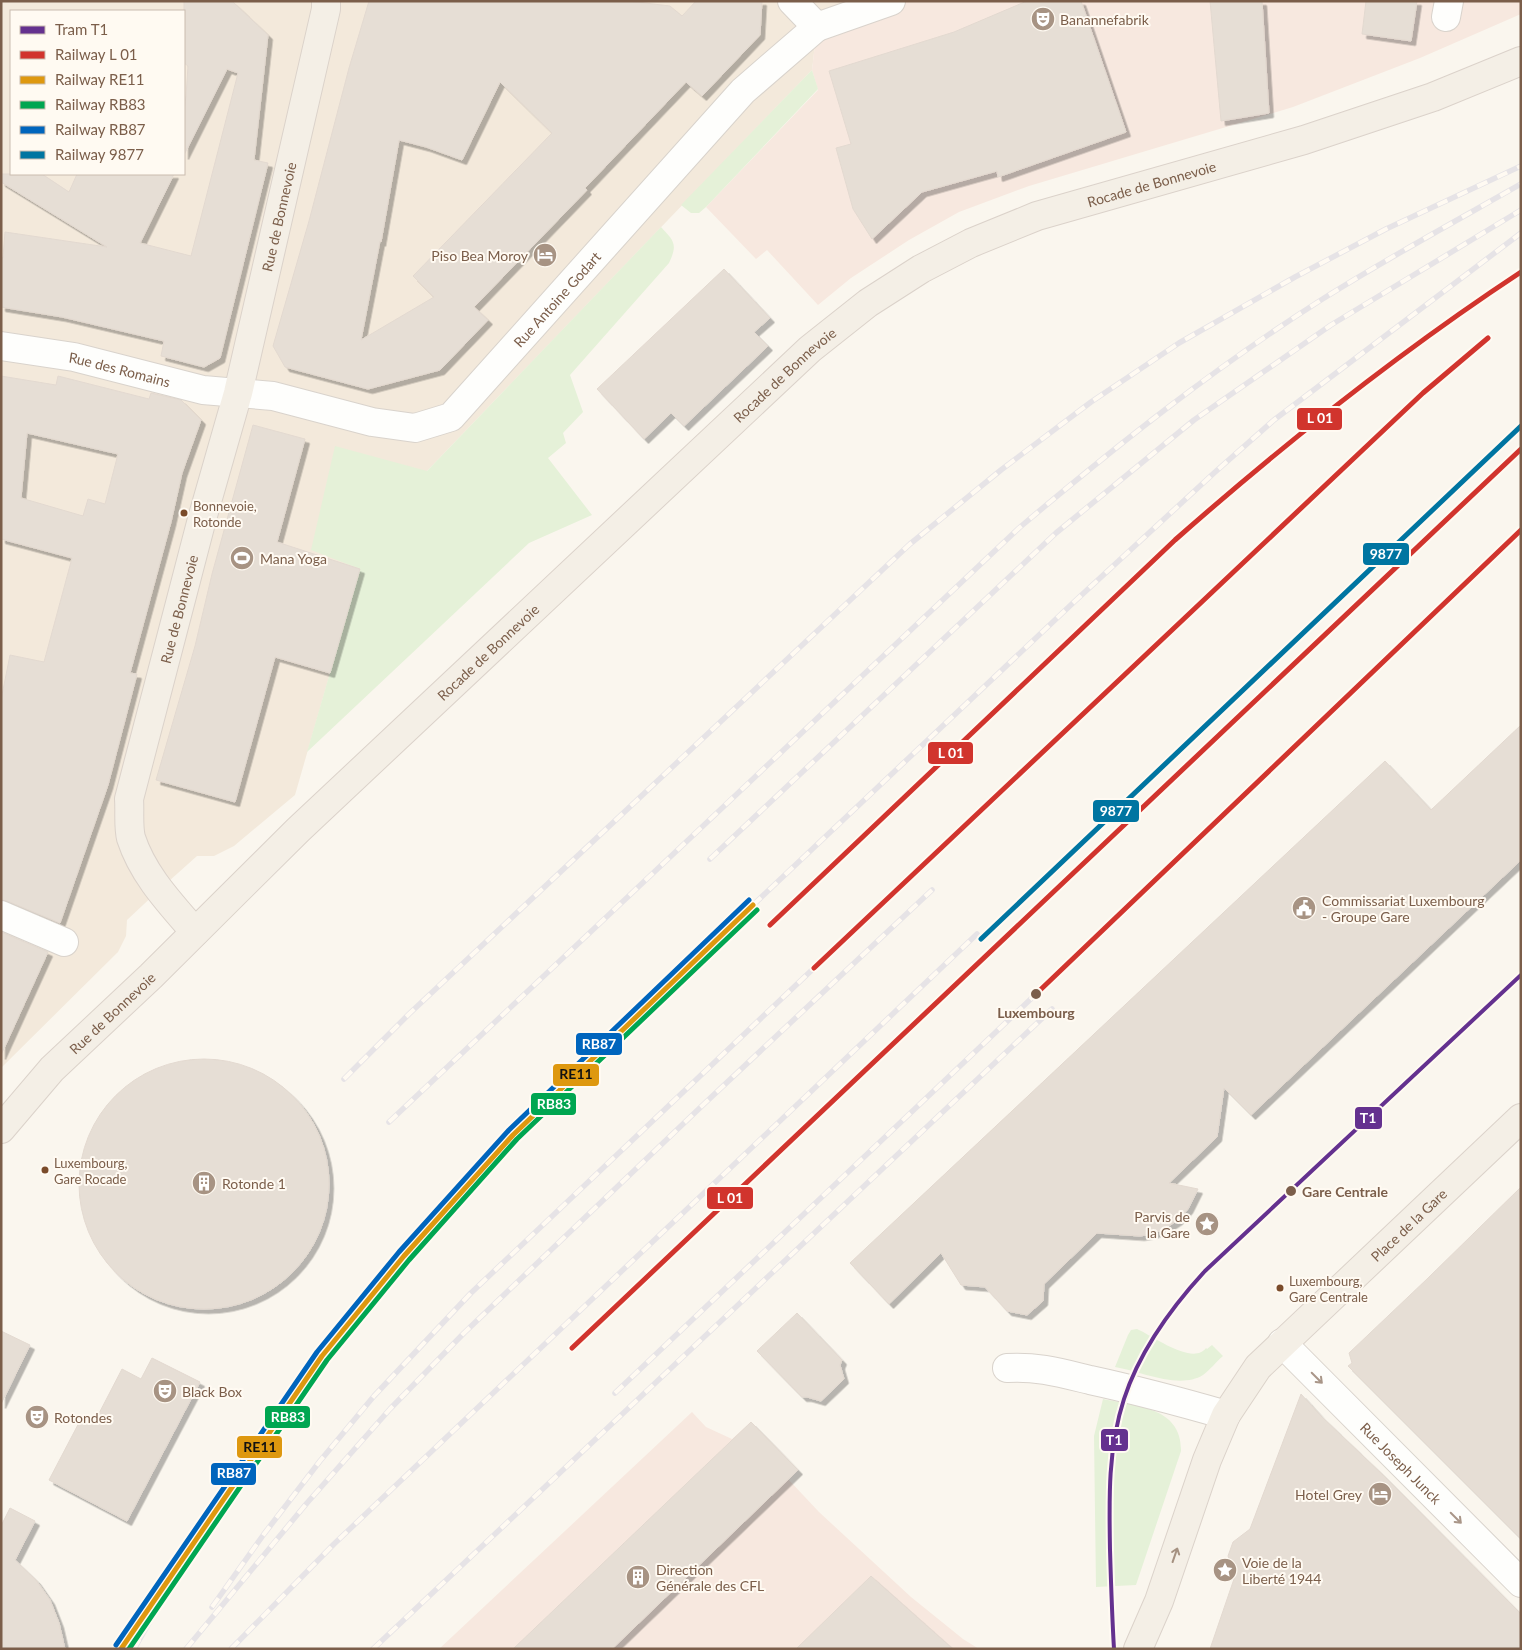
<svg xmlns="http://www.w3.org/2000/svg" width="1522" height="1650" font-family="Lato,sans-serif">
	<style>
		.residential { fill: #f3e9db; fill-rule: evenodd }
		.commercial { fill: #f7e8df }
		.green { fill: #e5f1d8 }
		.building { fill: #e6ded5; stroke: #e3d9d0; fill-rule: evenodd; filter: url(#shadow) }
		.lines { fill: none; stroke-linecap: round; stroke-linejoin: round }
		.minor-casing { stroke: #d9d3cc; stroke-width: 30 }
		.major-casing { stroke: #dbd2ca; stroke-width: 30 }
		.minor { stroke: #fefefc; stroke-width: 28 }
		.major { stroke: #f4efe6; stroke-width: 28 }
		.rail-casing { stroke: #e6e3e6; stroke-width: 5.5 }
		.rail { stroke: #fffaf2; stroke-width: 4; stroke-dasharray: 11; stroke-linecap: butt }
		.rail-1-casing { stroke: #fffaf2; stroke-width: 9 }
		.rail-2-casing { stroke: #fffaf2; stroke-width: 9 }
		.rail-3-casing { stroke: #fffaf2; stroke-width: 9 }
		.rail-4-casing { stroke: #fffaf2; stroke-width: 9 }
		.rail-5-casing { stroke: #fffaf2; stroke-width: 9 }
		.rail-1 { stroke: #d1342d; stroke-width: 5 }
		.rail-2 { stroke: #de980f; stroke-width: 5 }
		.rail-3 { stroke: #00a651; stroke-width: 5 }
		.rail-4 { stroke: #0065bd; stroke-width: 5 }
		.rail-5 { stroke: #0075a1; stroke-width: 5 }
		.tram-1-casing { stroke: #fffaf2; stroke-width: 8 }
		.tram-1 { stroke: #64318f; stroke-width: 4 }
		.oneway { stroke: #a99688 }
		.oneway2 { stroke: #a59181 }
		.bus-dot { fill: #7a4b2a; stroke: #fffaf2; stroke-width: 2 }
		.stop-dot { fill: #7b5e4a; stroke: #fffaf2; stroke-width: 2 }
		.labels { text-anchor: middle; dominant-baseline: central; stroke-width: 4; stroke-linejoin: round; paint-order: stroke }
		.bus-label { font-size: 13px; fill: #7b5e4a; stroke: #fffaf2; text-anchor: start }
		.poi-label { font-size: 14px; fill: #7b5e4a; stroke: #fffaf2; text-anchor: start }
		.street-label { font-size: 14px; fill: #7b5e4a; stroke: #fffaf2 }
		.stop-label { font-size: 14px; font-weight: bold; fill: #7b5e4a; stroke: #fffaf2 }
		.line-badge { stroke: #fffaf2; stroke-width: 2 }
		.badge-label { font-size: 14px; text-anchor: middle; font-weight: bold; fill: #fff }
		.pale-badge-label { font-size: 14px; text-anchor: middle; font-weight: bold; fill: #111 }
	</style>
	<defs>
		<filter id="shadow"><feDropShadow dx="4.5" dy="4.5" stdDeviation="0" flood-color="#0004"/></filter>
	</defs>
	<rect width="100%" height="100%" fill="#faf6ee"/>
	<!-- residential -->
	<path class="residential" d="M1 1H891L817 27 812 70 427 471 360 569 295 795 234 846 214 856H197L159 890 127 920 126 936 118 952 1 1068ZM11 11H184V174H11Z"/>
	<!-- commercial -->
	<path class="commercial" d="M891 1H1521V14L1420 58 1293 107 1029 186 959 212 909 240 851 278 818 305 767 250 756 259 706 207 818 90 812 70 817 27Z
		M692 1412 706 1427 732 1439 751 1422 798 1470 788 1479 819 1512 911 1597 963 1639 979 1649H439Z"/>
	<!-- green -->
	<path class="green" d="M812 70 818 89 706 207 699 213H691L681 205Z
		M661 227C674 241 678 244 669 263L570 375 583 412 563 433 566 443 548 458 592 515 529 543 307 752 360 569 311 550 335 446 427 471Z
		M1137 1329C1153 1336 1193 1366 1206 1348L1207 1349 1212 1345 1223 1356C1216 1362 1210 1370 1203 1375 1179 1390 1140 1371 1115 1367L1128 1335 1131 1330Z
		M1103 1399C1136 1406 1182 1407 1181 1451L1136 1585 1096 1587 1094 1436Z"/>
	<!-- building -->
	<path class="building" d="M184 1H232L268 35 254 160 268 163 220 358 204 367 161 356 164 341 62 317 1 307V258H3L5 232 107 247 1 182V174H42L69 192 77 174H174L140 243 191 256 238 73 227 69 184 155V110L186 96 188 66 184 63Z
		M369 1H629L670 6 682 16 696 1H762L760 35 702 96 686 82 585 188 587 190 474 307 488 320 440 370 368 389 285 367 273 346 309 221 349 68ZM500 82 552 133 413 276 434 297 361 340 380 241 381 242 399 140 426 147 462 160Z
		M1027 1H1081L1126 132 998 177 997 171 922 192 872 239 853 209 836 148 851 144 829 71 954 32Z
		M1210 1H1262L1269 113 1221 121Z
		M1366 1H1417L1411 41 1362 34Z
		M724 269 770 318 754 332 768 346 684 426 671 413 644 439 597 389Z
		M1 376 56 385 58 376 149 399 151 393 181 400 201 420 182 473 171 522 130 673 137 674 108 785 60 923 7 901 1 900V700L10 655 44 662 72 558 1 539ZM27 433 118 454 105 504 88 499 83 516 21 498Z
		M253 425 305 439 277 542 360 569 330 673 275 657 235 802 156 780 195 646 212 574Z
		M1521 725V860L1251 1115 1224 1088 1217 1137 1169 1183 1198 1189 1188 1209 1178 1220 1164 1229 1152 1234 1140 1236 1097 1233 1044 1284 1043 1301 1027 1315 1007 1311 985 1287 961 1285 941 1253 889 1304 850 1263 1385 761 1431 810Z
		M1 932 48 952 1 1055Z
		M79 1184a125 125 0 1 1 250 0a125 125 0 1 1-250 0Z
		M1521 1187V1539L1348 1366 1352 1363 1349 1353 1428 1278Z
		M797 1313 842 1360 840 1365 844 1379 821 1401 807 1397H802L757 1351Z
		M1 1331 30 1345 1 1404Z
		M152 1358 200 1382 127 1521 49 1480 82 1417 94 1423 122 1369 141 1379Z
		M1301 1394 1321 1416 1383 1475 1521 1614V1649H1210L1235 1576 1228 1556 1233 1542 1250 1529Z
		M751 1422 798 1470 612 1649H513Z
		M10 1508 35 1521 15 1560 36 1580 50 1600 59 1623 65 1649H1V1526Z
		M871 1576 953 1649H796Z"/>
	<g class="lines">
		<!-- minor casing -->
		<g class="minor-casing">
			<g id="minor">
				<path d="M792 1 817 27 891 1"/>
				<path d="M1446 17 1449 1"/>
				<path id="s1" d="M1 346 74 357 203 390 273 396 372 422 415 428 451 417 743 91 817 27"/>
				<path d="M1 915 64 942"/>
				<path id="s2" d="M1282 1343 1521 1583"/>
				<path d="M1007 1368C1037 1366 1061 1373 1090 1380 1136 1390 1181 1402 1226 1415"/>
			</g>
		</g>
		<!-- major casing -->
		<g class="major-casing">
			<g id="major">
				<path id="s3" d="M195 932C170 903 143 875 131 838 128 826 130 811 129 799L202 519 238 393 326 9V1"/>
				<path id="s4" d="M1 1129 52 1069 151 976 298 830 810 349 868 303 921 269 971 243 1037 216 1304 140 1433 97 1521 61"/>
				<path id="s5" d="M1138 1649 1159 1601 1207 1460 1226 1415 1258 1367 1521 1118"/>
			</g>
		</g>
		<!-- minor -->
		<use href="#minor" class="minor"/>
		<!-- major -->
		<use href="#major" class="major"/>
		<!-- rail casing -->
		<g class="rail-casing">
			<path id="rail" d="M710 859 1056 533 1194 420 1331 325 1521 210
				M753 905 1074 602 1214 473 1274 420 1521 233
				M344 1079 409 1014 910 544 1001 470 1091 402 1179 343 1295 277 1386 229 1521 166
				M389 1122 1019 528C1116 446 1214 368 1321 300 1386 259 1454 222 1521 184
				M615 1393 1036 994
				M212 1607 264 1534 320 1461 374 1396 471 1293 814 968
				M134 1649 194 1545 251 1458
				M186 1649 307 1503 390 1409 464 1333 705 1103 932 890
				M231 1649 334 1544 977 934
				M373 1649 1052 1009"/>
		</g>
		<!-- rail -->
		<use href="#rail" class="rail"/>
		<!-- rail-1 casing -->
		<g class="rail-1-casing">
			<path id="rail-1" d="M770 925 1175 540C1285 443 1398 353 1521 272
				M814 968 1423 393 1488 338
				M1036 994 1521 530
				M572 1348 1521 449"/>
		</g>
		<!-- rail-2 casing -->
		<g class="rail-2-casing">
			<path id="rail-2" d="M121 1649 322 1356 404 1256 513 1135 753 905"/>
		</g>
		<!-- rail-3 casing -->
		<g class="rail-3-casing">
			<path id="rail-3" d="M129 1649 327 1360 409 1260 517 1139 757 910"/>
		</g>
		<!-- rail-4 casing -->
		<g class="rail-4-casing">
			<path id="rail-4" d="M116 1645 317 1352 399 1252 509 1130 749 900"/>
		</g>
		<!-- rail-5 casing -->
		<g class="rail-5-casing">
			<path id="rail-5" d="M981 939 1521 426"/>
		</g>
		<!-- rail-1 -->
		<use href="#rail-1" class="rail-1"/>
		<!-- rail-2 -->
		<use href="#rail-2" class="rail-2"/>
		<!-- rail-3 -->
		<use href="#rail-3" class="rail-3"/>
		<!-- rail-4 -->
		<use href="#rail-4" class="rail-4"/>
		<!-- rail-5 -->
		<use href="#rail-5" class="rail-5"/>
		<!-- tram-1 casing -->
		<g class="tram-1-casing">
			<path id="tram-1" d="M1114 1649C1112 1616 1111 1583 1110 1550 1109 1498 1108 1448 1124 1399 1140 1350 1171 1308 1205 1271L1521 975"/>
		</g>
		<!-- tram-1 -->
		<use href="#tram-1" class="tram-1"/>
	</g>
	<!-- one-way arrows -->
	<defs><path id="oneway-shaft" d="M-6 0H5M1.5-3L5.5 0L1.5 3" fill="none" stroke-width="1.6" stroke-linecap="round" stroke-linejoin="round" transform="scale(1.25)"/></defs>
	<g class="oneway">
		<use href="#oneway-shaft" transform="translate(1317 1378) rotate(45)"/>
		<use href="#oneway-shaft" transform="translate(1456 1518) rotate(45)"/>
	</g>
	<use class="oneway2" href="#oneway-shaft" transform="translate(1175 1555) rotate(-71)"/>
	<!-- icons -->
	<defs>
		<g id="theatre-disc" transform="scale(1.25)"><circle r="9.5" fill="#a79383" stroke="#fffaf2"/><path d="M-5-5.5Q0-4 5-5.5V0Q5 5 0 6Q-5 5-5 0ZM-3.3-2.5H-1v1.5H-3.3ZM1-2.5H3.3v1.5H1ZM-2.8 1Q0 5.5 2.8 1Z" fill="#fff"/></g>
		<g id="hotel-disc" transform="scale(1.25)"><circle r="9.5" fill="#a79383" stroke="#fffaf2"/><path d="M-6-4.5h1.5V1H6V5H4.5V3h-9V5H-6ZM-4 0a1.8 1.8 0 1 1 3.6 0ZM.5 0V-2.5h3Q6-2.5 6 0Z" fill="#fff"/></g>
		<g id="stadium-disc" transform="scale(1.25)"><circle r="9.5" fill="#a79383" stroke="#fffaf2"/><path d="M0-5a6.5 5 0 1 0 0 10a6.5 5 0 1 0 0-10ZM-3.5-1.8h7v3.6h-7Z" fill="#fff"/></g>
		<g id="civic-disc" transform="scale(1.25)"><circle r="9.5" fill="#a79383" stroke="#fffaf2"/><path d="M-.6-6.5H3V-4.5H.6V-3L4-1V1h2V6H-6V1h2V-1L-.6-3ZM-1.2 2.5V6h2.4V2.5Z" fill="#fff"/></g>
		<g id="building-disc" transform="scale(1.25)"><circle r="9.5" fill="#a79383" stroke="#fffaf2"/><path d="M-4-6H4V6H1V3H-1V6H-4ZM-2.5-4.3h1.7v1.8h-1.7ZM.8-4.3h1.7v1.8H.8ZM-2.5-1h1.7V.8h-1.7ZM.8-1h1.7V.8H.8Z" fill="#fff"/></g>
		<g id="sight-disc" transform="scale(1.25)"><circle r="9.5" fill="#a79383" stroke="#fffaf2"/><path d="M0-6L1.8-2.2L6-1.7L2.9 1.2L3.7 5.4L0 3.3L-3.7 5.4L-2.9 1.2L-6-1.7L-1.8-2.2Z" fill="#fff"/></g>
	</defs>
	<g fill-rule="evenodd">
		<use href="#theatre-disc" x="1043" y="19"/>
		<use href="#hotel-disc" x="545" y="255"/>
		<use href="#stadium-disc" x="242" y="558"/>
		<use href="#civic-disc" x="1304" y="908"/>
		<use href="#building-disc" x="204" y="1183"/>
		<use href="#sight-disc" x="1207" y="1224"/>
		<use href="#theatre-disc" x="165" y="1391"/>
		<use href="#theatre-disc" x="37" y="1417"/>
		<use href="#hotel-disc" x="1380" y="1494"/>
		<use href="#sight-disc" x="1225" y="1570"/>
		<use href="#building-disc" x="638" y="1577"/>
	</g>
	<!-- markers -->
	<g class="bus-dot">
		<circle cx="184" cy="513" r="4.5"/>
		<circle cx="45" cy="1170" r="4.5"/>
		<circle cx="1280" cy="1288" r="4.5"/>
	</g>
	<g class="stop-dot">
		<circle cx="1036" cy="994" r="6"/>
		<circle cx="1291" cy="1191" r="6"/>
	</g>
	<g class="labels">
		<!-- bus labels -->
		<g class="bus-label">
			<text x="193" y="506">Bonnevoie,<tspan x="193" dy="16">Rotonde</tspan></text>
			<text x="54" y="1163">Luxembourg,<tspan x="54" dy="16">Gare Rocade</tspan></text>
			<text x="1289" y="1281">Luxembourg,<tspan x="1289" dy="16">Gare Centrale</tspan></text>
		</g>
		<!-- poi labels -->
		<g class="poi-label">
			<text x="1060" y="19">Banannefabrik</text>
			<text x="528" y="255" text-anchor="end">Piso Bea Moroy</text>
			<text x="260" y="558">Mana Yoga</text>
			<text x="1322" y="900">Commissariat Luxembourg<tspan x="1322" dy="16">- Groupe Gare</tspan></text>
			<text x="222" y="1183">Rotonde 1</text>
			<text x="1190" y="1216" text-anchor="end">Parvis de<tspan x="1190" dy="16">la Gare</tspan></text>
			<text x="182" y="1391">Black Box</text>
			<text x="54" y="1417">Rotondes</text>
			<text x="1362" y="1494" text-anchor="end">Hotel Grey</text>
			<text x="1242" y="1562">Voie de la<tspan x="1242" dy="16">Liberté 1944</tspan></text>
			<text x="656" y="1569">Direction<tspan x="656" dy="16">Générale des CFL</tspan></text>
		</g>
		<!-- street labels -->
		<g class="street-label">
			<text stroke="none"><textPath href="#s4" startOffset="1508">Rocade de Bonnevoie</textPath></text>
			<text stroke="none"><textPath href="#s3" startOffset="755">Rue de Bonnevoie</textPath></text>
			<text stroke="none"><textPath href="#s1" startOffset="619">Rue Antoine Godart</textPath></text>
			<text stroke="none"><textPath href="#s1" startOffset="121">Rue des Romains</textPath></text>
			<text stroke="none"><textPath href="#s4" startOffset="1088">Rocade de Bonnevoie</textPath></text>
			<text stroke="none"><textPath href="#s3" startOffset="350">Rue de Bonnevoie</textPath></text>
			<text stroke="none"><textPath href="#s4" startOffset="682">Rocade de Bonnevoie</textPath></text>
			<text stroke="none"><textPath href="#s4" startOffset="161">Rue de Bonnevoie</textPath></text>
			<text stroke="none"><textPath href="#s5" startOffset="515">Place de la Gare</textPath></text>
			<text stroke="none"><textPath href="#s2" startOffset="169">Rue Joseph Junck</textPath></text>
		</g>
		<!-- stop labels -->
		<g class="stop-label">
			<text x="1036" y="1012">Luxembourg</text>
			<text x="1302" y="1191" text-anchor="start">Gare Centrale</text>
		</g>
	</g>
	<g class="line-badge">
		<rect x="1296" y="407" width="47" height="24" rx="5" fill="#d1342d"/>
		<rect x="1362" y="542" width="48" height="24" rx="5" fill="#0075a1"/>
		<rect x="927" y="741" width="47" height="24" rx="5" fill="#d1342d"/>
		<rect x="1092" y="799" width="48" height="24" rx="5" fill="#0075a1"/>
		<rect x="575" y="1032" width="48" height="24" rx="5" fill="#0065bd"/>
		<rect x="552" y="1063" width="48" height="24" rx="5" fill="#de980f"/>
		<rect x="530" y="1092" width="47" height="24" rx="5" fill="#00a651"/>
		<rect x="1354" y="1106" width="29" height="24" rx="5" fill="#64318f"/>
		<rect x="706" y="1186" width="48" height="24" rx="5" fill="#d1342d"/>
		<rect x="264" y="1405" width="47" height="24" rx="5" fill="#00a651"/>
		<rect x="1100" y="1428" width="29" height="24" rx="5" fill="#64318f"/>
		<rect x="236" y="1435" width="47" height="24" rx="5" fill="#de980f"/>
		<rect x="210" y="1462" width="47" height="24" rx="5" fill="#0065bd"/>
	</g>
	<g class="badge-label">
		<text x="1320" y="423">L 01</text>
		<text x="1386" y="559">9877</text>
		<text x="951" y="758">L 01</text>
		<text x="1116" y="816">9877</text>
		<text x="599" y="1049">RB87</text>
		<text x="554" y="1109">RB83</text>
		<text x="1368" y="1123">T1</text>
		<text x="730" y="1203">L 01</text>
		<text x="288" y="1422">RB83</text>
		<text x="1114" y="1445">T1</text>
		<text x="234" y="1478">RB87</text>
	</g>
	<g class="pale-badge-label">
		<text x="576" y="1079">RE11</text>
		<text x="260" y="1452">RE11</text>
	</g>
	<!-- border -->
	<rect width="1522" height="1650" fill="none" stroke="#7b5e4a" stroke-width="5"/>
	<!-- legend -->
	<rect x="10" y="10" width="175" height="165" fill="#fffaf2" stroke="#cabcaf"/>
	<rect x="20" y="26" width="25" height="8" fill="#64318f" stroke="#cabcaf"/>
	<text x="55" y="35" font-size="15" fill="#7b5e4a">Tram T1</text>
	<rect x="20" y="51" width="25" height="8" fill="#d1342d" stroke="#cabcaf"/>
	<text x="55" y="60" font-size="15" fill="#7b5e4a">Railway L 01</text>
	<rect x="20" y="76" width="25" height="8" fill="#de980f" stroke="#cabcaf"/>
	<text x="55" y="85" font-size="15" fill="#7b5e4a">Railway RE11</text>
	<rect x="20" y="101" width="25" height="8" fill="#00a651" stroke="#cabcaf"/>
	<text x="55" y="110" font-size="15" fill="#7b5e4a">Railway RB83</text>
	<rect x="20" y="126" width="25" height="8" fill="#0065bd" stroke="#cabcaf"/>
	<text x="55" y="135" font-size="15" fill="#7b5e4a">Railway RB87</text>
	<rect x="20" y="151" width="25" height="8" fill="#0075a1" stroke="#cabcaf"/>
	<text x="55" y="160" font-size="15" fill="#7b5e4a">Railway 9877</text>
</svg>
